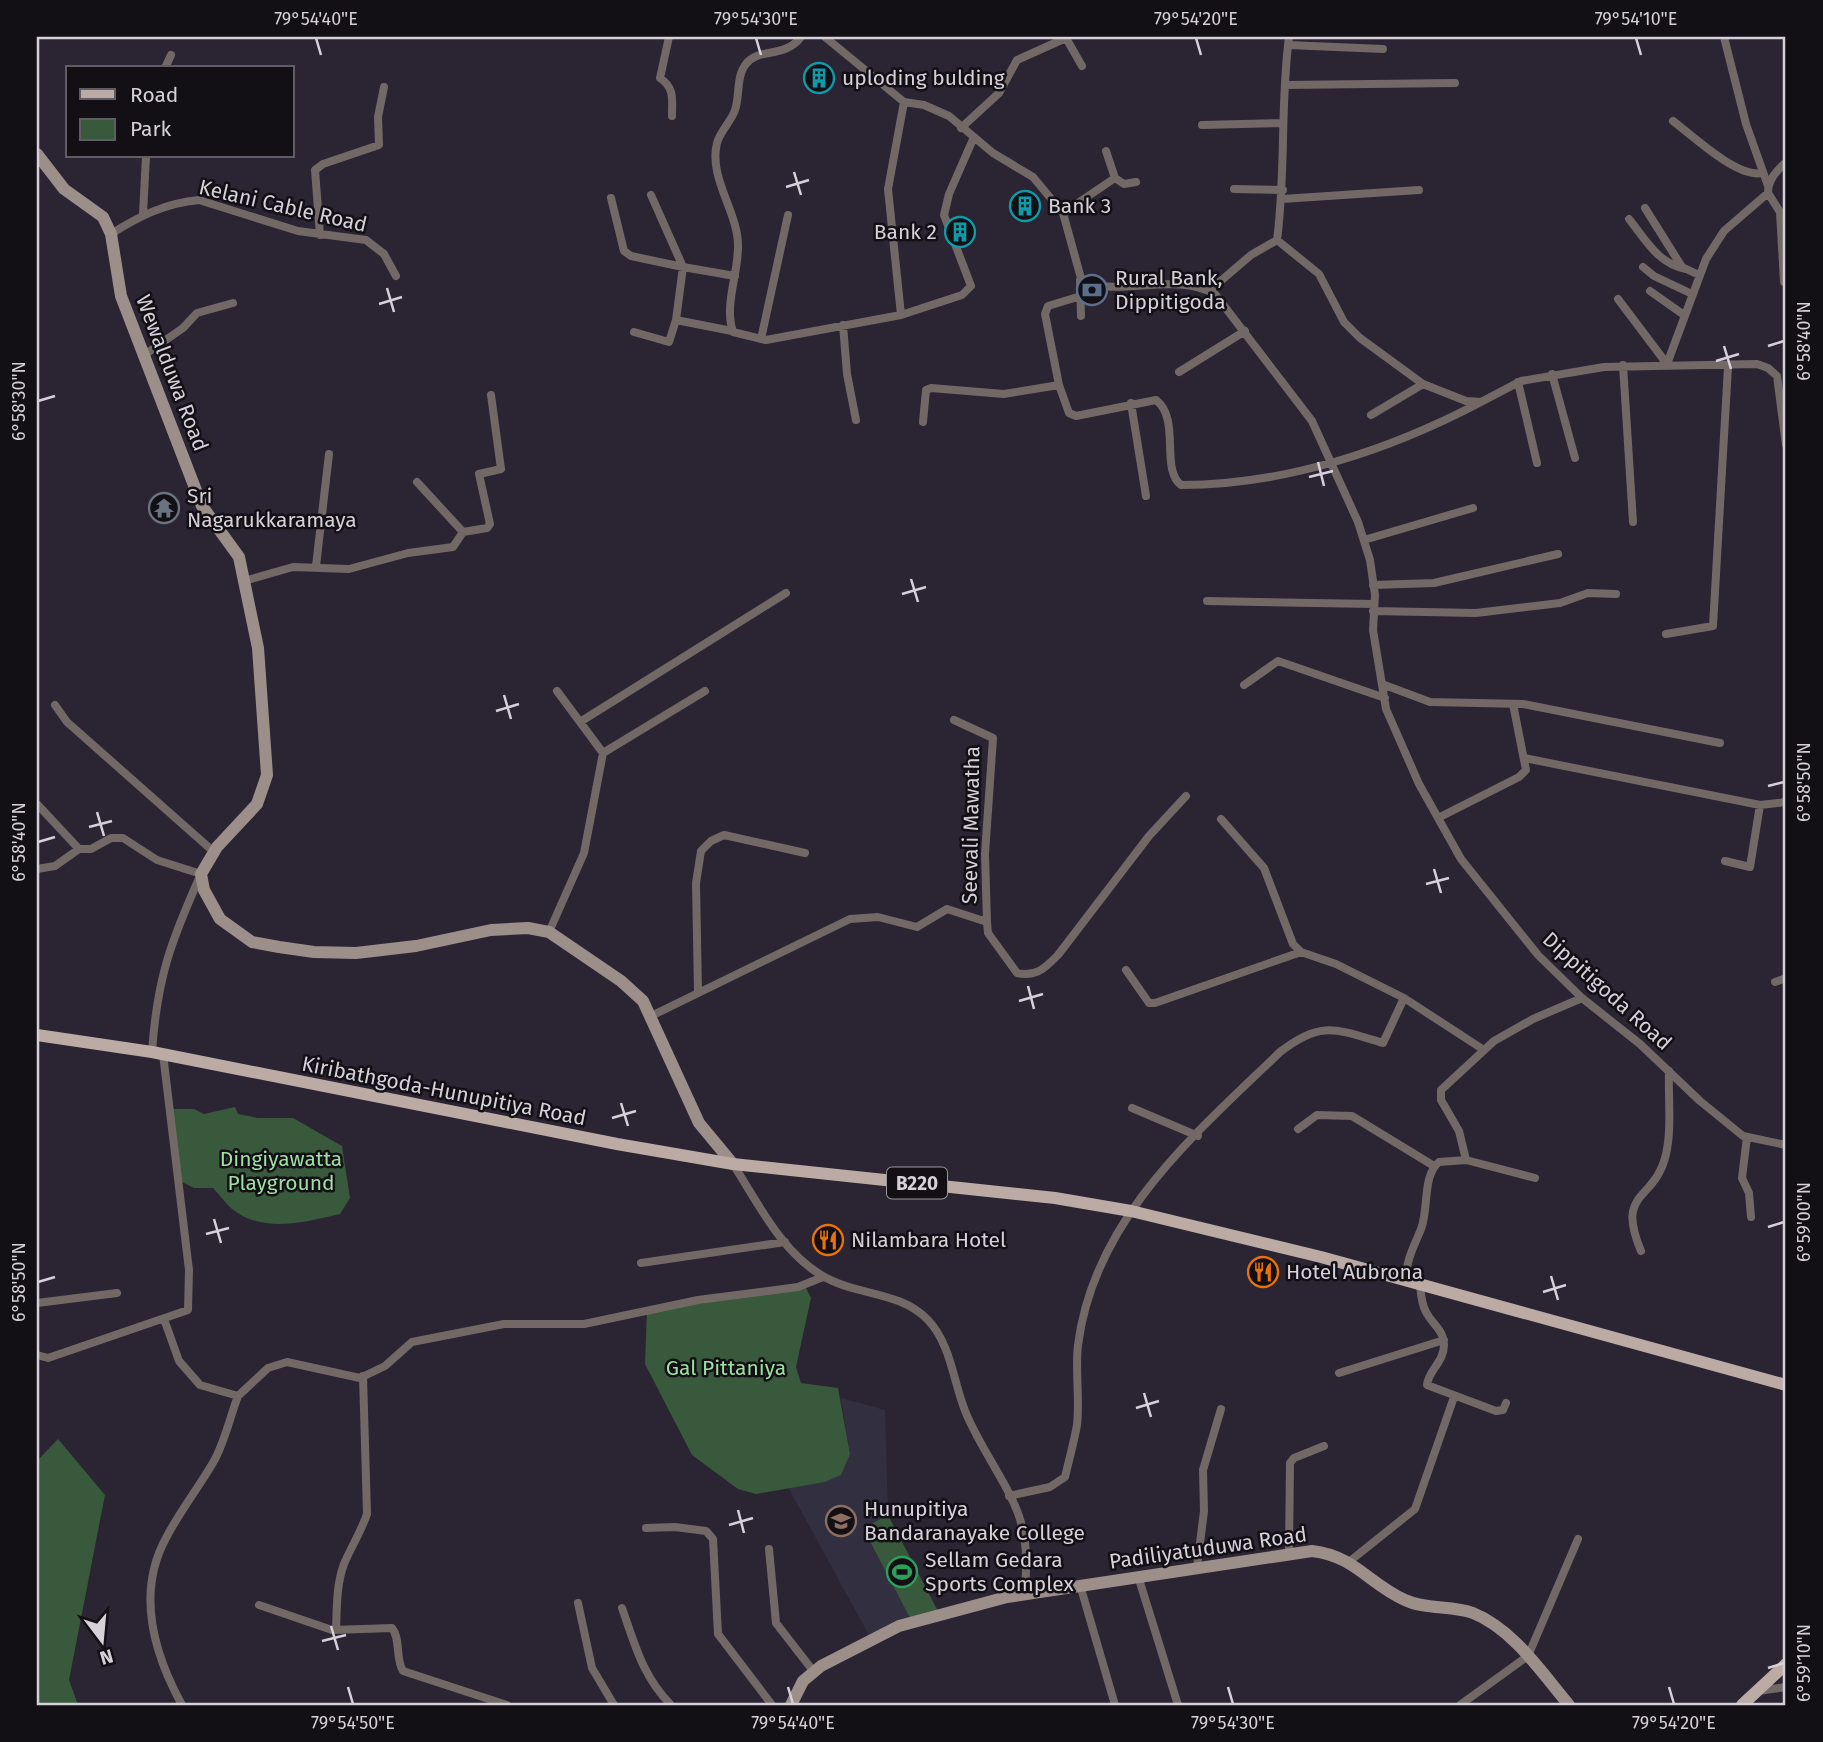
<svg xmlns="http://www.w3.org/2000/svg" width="1823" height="1742" font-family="'Fira Sans',sans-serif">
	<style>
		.education { fill: #322f40 }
		.green { fill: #38593b }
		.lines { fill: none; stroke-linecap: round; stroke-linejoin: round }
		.street { stroke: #726966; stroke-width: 8 }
		.secondary { stroke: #9c8e89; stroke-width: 12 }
		.primary { stroke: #bcaaa4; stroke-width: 12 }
		.ticks { fill: none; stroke: #d5d0d9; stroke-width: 2.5 }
		.labels { text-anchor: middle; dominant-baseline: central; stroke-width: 5; stroke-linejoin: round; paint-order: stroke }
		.shield { fill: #120f15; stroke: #9a969e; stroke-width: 2 }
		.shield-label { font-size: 19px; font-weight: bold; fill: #d5d0d9 }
		.poi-label { font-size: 21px; fill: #d5d0d9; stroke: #120f15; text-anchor: start }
		.street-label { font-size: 21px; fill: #d5d0d9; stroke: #120f15 }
		.park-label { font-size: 21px; fill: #9edfa2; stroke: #120f15 }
		.neatline { fill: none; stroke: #d5d0d9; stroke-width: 2.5 }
		.ticks-label { font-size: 18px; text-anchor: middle; fill: #d5d0d9 }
	</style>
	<rect width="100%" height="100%" fill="#2b2432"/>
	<!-- education -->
	<path class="education" d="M841 1398 885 1410 888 1515 863 1528 912 1622 871 1639 788 1487 825 1482 850 1454Z"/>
	<!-- green -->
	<path class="green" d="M235 1107 238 1114 258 1118H293L342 1146 350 1198 340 1214C305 1222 263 1234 232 1209 225 1203 219 1194 213 1188H194L178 1180 170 1109H194L204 1114Z
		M804 1284 811 1298 796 1367 801 1383 838 1388 850 1454 841 1475 825 1482 756 1494 738 1489 692 1455 645 1364 647 1310Z
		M58 1439 105 1495 69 1680 78 1705 37 1704V1461Z
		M888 1515 940 1615 912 1622 863 1528Z"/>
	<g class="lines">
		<!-- street -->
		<path class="street" d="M669 37 660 78C675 88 672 100 672 116
			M801 37C784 59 759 47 746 64 736 76 740 96 735 110 731 122 720 131 717 143 708 178 739 213 738 247 738 275 724 305 733 332L766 340 901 315 888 189 904 102
			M825 37 904 102 924 105 949 116 993 153 1033 177 1063 213 1082 282C1123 296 1175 272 1215 294L1312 421 1358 522 1370 560 1375 595 1373 630 1386 709 1419 784 1461 859 1538 955 1582 998 1640 1044 1700 1101 1743 1136 1786 1145
			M1724 37 1746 124 1768 186
			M1288 45 1383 49
			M165 68 171 55
			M1285 85 1455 83
			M1673 121C1693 136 1737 178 1762 173
			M1202 125 1283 123
			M961 128 999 93 1017 60 1066 38 1082 66
			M1115 178 1124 184 1136 182
			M1234 189 1283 190
			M1768 193 1780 212 1784 282
			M651 195 683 267 735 276
			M611 198 624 251 631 256 683 267 676 320 732 331
			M1282 199 1419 190
			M1645 208 1682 267 1699 275
			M1063 213 1115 178 1106 151
			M143 214 146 156
			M1629 219C1646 240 1658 264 1686 269
			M111 234C139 216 166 203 199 200L298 231 366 240 384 254 396 276
			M320 235 315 170 323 164 379 145 378 117 384 87
			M1277 240C1286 173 1280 104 1289 37
			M1643 267 1654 276 1692 294
			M1080 280 1081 316
			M1209 291 1251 255 1277 240 1319 274 1344 322 1360 338 1423 384 1466 401 1481 402 1521 381 1604 367 1757 364 1768 368 1777 376 1786 445
			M1650 291 1684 315
			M1081 296 1048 306 1045 314 1059 385 1069 413 1076 416 1156 400C1181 419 1160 469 1181 485 1285 485 1390 450 1481 402
			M1618 299 1667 364
			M901 315 962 295 971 286 944 215 949 194 974 137
			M843 325 847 374 856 420
			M634 332 669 342 676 320
			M761 339 788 215
			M144 355 183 328 197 313 233 303
			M1667 364 1706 259 1724 231 1768 193C1768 179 1777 171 1786 162
			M1623 365 1633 522
			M1179 372 1245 331
			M1552 374 1575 458
			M1518 382 1537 463
			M1131 403 1146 496
			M1371 415 1423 384
			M923 422 926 390 931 388 1004 394 1059 385
			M417 482 463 532
			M1364 540 1473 508
			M316 566 329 454
			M244 581 293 567 349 569 408 553 453 547 463 532 487 528 490 524 479 474 501 469 491 395
			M1373 585 1434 583 1558 554
			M1207 601 1374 604
			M1373 611 1476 613 1560 603 1588 593 1616 594
			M1666 634 1713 626 1728 367
			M1382 684 1430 702 1523 704 1720 743
			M1244 685 1278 661 1385 698
			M55 705 67 722 214 852
			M580 722 786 593
			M603 753 705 691
			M1524 758 1760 805 1786 802
			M37 804 79 849H91L111 838H123L157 860 201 874C171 941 157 978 152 1052
			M1438 818 1519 777 1526 770 1513 704
			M1221 819 1264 868 1293 944 1301 952 1336 964 1404 998
			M1725 861 1750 867 1760 805
			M37 869 55 866 79 849
			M987 922 988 933 1017 973C1037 977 1045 968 1058 955L1149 836 1186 796
			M549 932 584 853 603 753 557 691
			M1126 970 1149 1003H1155L1301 952
			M1775 982 1786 978
			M698 992 696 883 701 851 711 841 724 835 805 853
			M651 1016 850 919 878 917 917 927 947 909 987 922 985 854 993 738 954 720
			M1132 1108 1198 1136
			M1298 1129 1317 1115 1352 1116 1434 1166
			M1747 1137 1742 1178 1749 1193 1751 1217
			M1466 1160 1459 1131 1441 1100V1090L1494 1041 1533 1019 1582 998
			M733 1164C758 1203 781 1251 821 1275 855 1296 899 1290 928 1320 950 1343 953 1379 964 1408 977 1445 1015 1492 1022 1527 1028 1550 1026 1572 1025 1595
			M1641 1251C1615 1189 1655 1203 1666 1154 1672 1128 1668 1097 1669 1071
			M641 1263 785 1242
			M1405 1280C1408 1256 1412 1251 1421 1229 1429 1209 1422 1176 1439 1162L1466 1160 1535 1178
			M1420 1284C1421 1294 1421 1303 1426 1312 1432 1324 1444 1330 1444 1345 1444 1362 1428 1371 1427 1385L1496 1411 1503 1410 1506 1403
			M37 1303 117 1293
			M164 1319 179 1361 200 1385 238 1396 268 1368 287 1362 360 1378 385 1366 412 1342 504 1324H584L698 1300 798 1287 823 1277
			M37 1355 48 1358 188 1310 189 1270 163 1054
			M1339 1373 1444 1340
			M1009 1496 1050 1487 1065 1477C1069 1460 1074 1442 1077 1425 1080 1398 1075 1371 1078 1345 1094 1219 1194 1135 1280 1052 1321 1020 1336 1029 1383 1043L1404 998 1484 1050
			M646 1528 675 1527 706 1531 713 1539 718 1634 772 1705
			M769 1549 776 1623 814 1672
			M1289 1552 1290 1463 1294 1458 1324 1446
			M1350 1561 1415 1509 1454 1397
			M1197 1567 1204 1511 1203 1470 1221 1409
			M1138 1576 1178 1705
			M1080 1585 1115 1705
			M578 1603 592 1668 614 1705
			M259 1605 332 1630 392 1628C401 1639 395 1658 403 1671L507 1705
			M622 1608C635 1645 643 1677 671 1705
			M336 1630C337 1609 336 1585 344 1564 351 1547 361 1532 367 1514L363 1376
			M1758 1691 1786 1687
			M182 1705C154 1654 136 1593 166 1538 180 1511 199 1487 214 1461 225 1441 230 1417 238 1396
			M1460 1705 1528 1656 1578 1539"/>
		<!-- secondary -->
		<path class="secondary" d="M37 154 64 189 103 217 111 234 121 296 202 506 239 557 258 648 267 775 257 804 217 847 201 874 204 890 220 919 252 942 279 947 314 952 356 953 416 946 491 930 528 928 549 932 621 981 643 1001 699 1123 733 1164
			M791 1705 803 1681 821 1666 899 1626 1007 1597 1312 1551C1355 1556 1369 1584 1405 1600 1426 1610 1452 1605 1473 1613 1513 1629 1542 1673 1569 1705"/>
		<!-- primary -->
		<path class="primary" d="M37 1035 152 1052 617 1144 733 1164 1055 1198 1131 1211 1321 1257 1786 1385
			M1742 1705 1786 1664"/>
	</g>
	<!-- ticks -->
	<path class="ticks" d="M316 38 321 55M756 38 761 55M1196 38 1201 55M1636 38 1641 55M794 172 801 195M786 187 809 180M387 288 394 312M379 304 402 297M1724 346 1731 369M1768 346 1784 341M1716 361 1739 354M38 401 55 396M1318 462 1324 486M1309 477 1333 471M911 579 918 602M902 594 926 587M504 695 511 719M496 711 519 704M1768 786 1784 782M97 812 104 836M89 827 112 821M38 842 55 837M1434 869 1441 893M1426 884 1449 878M1028 986 1034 1009M1019 1001 1043 994M621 1103 628 1126M612 1118 636 1111M214 1219 221 1243M1768 1227 1784 1222M206 1234 229 1228M1551 1276 1558 1300M38 1282 55 1277M1543 1292 1566 1285M1144 1393 1151 1417M1136 1408 1159 1401M738 1510 744 1533M729 1525 753 1518M331 1626 338 1650M322 1641 346 1635M1768 1668 1784 1663M348 1687 353 1704M788 1687 793 1704M1228 1687 1233 1704M1669 1687 1674 1704"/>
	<!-- icons -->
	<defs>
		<g id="building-ring" transform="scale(1.575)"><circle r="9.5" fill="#120f15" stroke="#0f9aa8" stroke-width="1.5"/><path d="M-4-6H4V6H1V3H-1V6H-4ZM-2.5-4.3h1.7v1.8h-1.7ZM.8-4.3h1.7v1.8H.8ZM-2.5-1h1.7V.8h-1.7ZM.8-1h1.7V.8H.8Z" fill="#0f9aa8"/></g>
		<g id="bank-ring" transform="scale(1.575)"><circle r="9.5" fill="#120f15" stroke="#5c6f8a" stroke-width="1.5"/><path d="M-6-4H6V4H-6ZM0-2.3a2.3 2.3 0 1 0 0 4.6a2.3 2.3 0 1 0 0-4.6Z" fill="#5c6f8a"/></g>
		<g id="temple-ring" transform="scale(1.575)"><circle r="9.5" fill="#120f15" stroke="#6b7280" stroke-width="1.5"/><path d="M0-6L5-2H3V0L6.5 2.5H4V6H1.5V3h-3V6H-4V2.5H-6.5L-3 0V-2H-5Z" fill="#6b7280"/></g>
		<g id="restaurant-ring" transform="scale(1.575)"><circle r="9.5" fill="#120f15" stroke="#e8710a" stroke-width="1.5"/><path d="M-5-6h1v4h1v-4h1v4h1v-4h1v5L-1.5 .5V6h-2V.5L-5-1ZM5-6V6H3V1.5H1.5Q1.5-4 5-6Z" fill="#e8710a"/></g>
		<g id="school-ring" transform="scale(1.575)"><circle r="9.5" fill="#120f15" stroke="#8d6e63" stroke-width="1.5"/><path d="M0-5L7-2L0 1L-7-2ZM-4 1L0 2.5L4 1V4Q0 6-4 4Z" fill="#8d6e63"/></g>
		<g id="stadium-ring" transform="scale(1.575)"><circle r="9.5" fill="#120f15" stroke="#2e9e5b" stroke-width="1.5"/><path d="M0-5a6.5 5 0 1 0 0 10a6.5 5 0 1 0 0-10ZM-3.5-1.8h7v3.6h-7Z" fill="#2e9e5b"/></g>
	</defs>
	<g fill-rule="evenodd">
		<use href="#building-ring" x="819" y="78"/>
		<use href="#building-ring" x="1025" y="206"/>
		<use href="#building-ring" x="960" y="232"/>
		<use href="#bank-ring" x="1092" y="290"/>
		<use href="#temple-ring" x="164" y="508"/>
		<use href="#restaurant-ring" x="828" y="1240"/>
		<use href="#restaurant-ring" x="1263" y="1272"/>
		<use href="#school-ring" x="841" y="1521"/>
		<use href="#stadium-ring" x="902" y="1572"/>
	</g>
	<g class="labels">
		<!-- shield labels -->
		<rect class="shield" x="887" y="1167.5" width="60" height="31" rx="5"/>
		<g class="shield-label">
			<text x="917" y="1183">B220</text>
		</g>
		<!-- poi labels -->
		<g class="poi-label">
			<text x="842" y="78">uploding bulding</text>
			<text x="1048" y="206">Bank 3</text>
			<text x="937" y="232" text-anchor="end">Bank 2</text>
			<text x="1115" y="278">Rural Bank,<tspan x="1115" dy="24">Dippitigoda</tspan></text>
			<text x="187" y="496">Sri<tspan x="187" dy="24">Nagarukkaramaya</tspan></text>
			<text x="851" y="1240">Nilambara Hotel</text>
			<text x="1286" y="1272">Hotel Aubrona</text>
			<text x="864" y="1509">Hunupitiya<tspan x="864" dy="24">Bandaranayake College</tspan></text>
			<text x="925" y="1560">Sellam Gedara<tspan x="925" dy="24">Sports Complex</tspan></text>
		</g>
		<!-- street labels -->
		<g class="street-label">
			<text transform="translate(283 206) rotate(13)">Kelani Cable Road</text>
			<text transform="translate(172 373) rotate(69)">Wewalduwa Road</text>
			<text transform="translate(971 825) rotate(-89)">Seevali Mawatha</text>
			<text transform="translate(1607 991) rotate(42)">Dippitigoda Road</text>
			<text transform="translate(444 1091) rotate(11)">Kiribathgoda-Hunupitiya Road</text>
			<text transform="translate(1208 1548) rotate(-8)">Padiliyatuduwa Road</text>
		</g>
		<!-- park labels -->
		<g class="park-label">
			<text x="281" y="1159">Dingiyawatta<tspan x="281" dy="24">Playground</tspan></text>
			<text x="726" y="1368">Gal Pittaniya</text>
		</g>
	</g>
	<!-- border -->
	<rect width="1823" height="1742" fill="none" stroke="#120f15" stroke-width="77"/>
	<!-- legend -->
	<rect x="66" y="66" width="228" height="91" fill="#120f15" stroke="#605c63" stroke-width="2"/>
	<rect x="80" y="89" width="35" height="10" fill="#bcaaa4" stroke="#605c63" stroke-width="2"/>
	<text x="130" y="102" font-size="21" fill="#d5d0d9">Road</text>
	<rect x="80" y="119" width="35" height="21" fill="#38593b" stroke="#605c63" stroke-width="2"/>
	<text x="130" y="136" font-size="21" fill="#d5d0d9">Park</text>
	<!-- north arrow -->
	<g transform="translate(102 1641) rotate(164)" stroke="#120f15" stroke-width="5" paint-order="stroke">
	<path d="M0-5L12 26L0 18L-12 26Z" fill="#d5d0d9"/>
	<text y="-10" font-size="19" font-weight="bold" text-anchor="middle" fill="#d5d0d9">N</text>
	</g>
	<rect x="38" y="38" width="1746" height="1666" class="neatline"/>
	<g class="ticks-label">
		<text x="316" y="25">79°54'40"E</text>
		<text x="756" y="25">79°54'30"E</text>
		<text x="1196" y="25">79°54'20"E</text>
		<text x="1636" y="25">79°54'10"E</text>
		<text transform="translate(1804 341) rotate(-90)" y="6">6°58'40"N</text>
		<text transform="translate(19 401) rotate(-90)" y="6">6°58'30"N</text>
		<text transform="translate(1804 782) rotate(-90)" y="6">6°58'50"N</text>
		<text transform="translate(19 842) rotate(-90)" y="6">6°58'40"N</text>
		<text transform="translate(1804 1222) rotate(-90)" y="6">6°59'00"N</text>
		<text transform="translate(19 1282) rotate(-90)" y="6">6°58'50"N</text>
		<text transform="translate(1804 1663) rotate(-90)" y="6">6°59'10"N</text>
		<text x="353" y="1729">79°54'50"E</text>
		<text x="793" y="1729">79°54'40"E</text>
		<text x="1233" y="1729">79°54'30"E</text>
		<text x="1674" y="1729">79°54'20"E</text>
	</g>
</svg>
